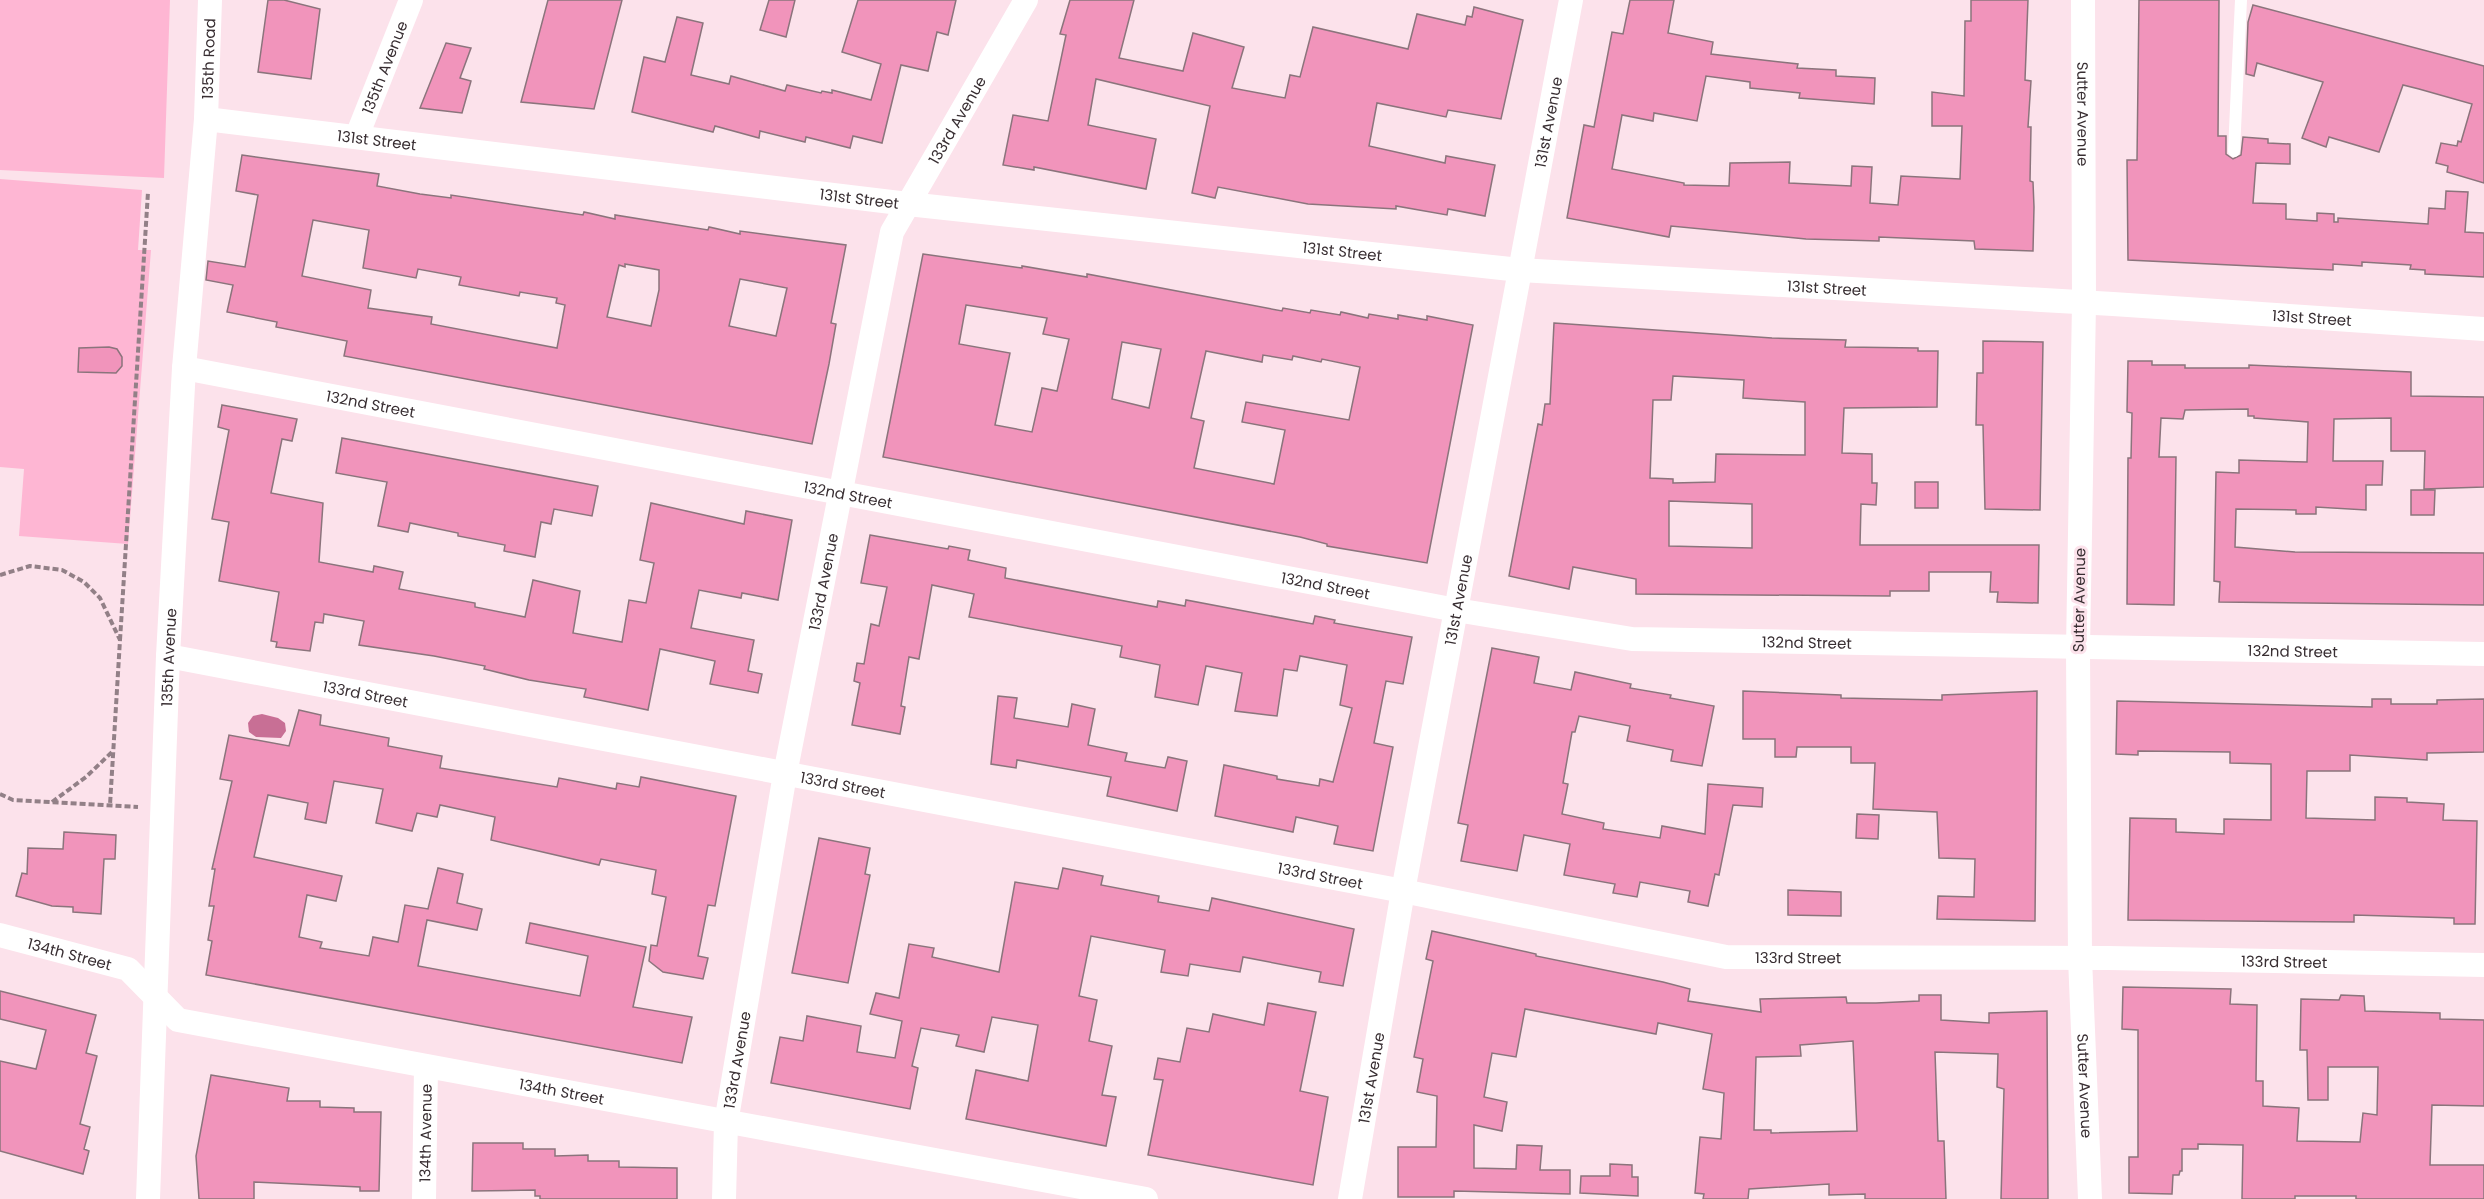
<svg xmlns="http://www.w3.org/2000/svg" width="2484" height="1199" font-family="Poppins,sans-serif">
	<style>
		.green { fill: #feb6d3 }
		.water { fill: #c86f95 }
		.building { fill: #f194bb; stroke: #8b747c; stroke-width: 1.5; fill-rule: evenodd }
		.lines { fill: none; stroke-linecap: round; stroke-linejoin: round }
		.path { stroke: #928087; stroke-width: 4; stroke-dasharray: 6 3; stroke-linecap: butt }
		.service { stroke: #fff; stroke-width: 12 }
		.minor { stroke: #fff; stroke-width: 24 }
		.labels { text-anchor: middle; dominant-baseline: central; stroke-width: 6; stroke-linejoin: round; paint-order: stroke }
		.street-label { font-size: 15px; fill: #382e32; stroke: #fce2eb }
	</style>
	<rect width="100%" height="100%" fill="#fce2eb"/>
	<!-- green -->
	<path class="green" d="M0 0H170L164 178 0 170Z
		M0 179 142 190 138 250H151L128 544 19 536 24 469 0 467Z"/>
	<!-- water -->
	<path class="water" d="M262 714 278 718 285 723 286 731 281 738 256 737 249 732 248 723 253 716Z"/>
	<!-- building -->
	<path class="building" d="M268 0H284L320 9 311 79 258 72Z
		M548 0H622L594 109 521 102Z
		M769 0H795L786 37 760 30Z
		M858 0H956L948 35 937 32 928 71 901 65 882 143 853 136 850 148 806 137 805 142 760 131 759 138 715 126 713 132 632 112 644 57 665 62 677 17 703 23 691 75 729 84 731 76 785 91 787 85 821 93 822 91 832 93V90L871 100 881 64 842 52Z
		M1070 0H1134L1119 58 1183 71 1193 33 1244 47 1232 88 1285 98 1290 75 1300 77 1313 27 1408 49 1417 14 1465 25 1467 16 1472 17 1474 7 1523 20 1501 119 1448 110 1446 117 1377 103 1369 146 1445 163 1446 156 1495 165 1485 216 1448 209 1447 215 1396 206V209L1308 204 1218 187 1215 198 1192 193 1210 106 1096 79 1088 125 1156 139 1146 189 1034 167V170L1003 165 1013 115 1048 121 1066 35 1060 34Z
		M1630 0H1674L1668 33 1713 42 1711 54 1798 64 1797 68 1836 70V76L1875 78 1874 104 1799 98 1800 93 1750 88V82L1706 76 1697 121 1654 113 1653 121 1622 115 1612 169 1684 183V185L1729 186 1730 163 1790 162 1789 183 1851 186 1852 166 1872 167 1870 203 1898 205 1901 176 1960 179 1962 126H1932V92L1964 96 1965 21H1971V0H2028L2025 80 2031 81 2028 127H2031L2030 181 2033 182 2034 207 2033 251 1975 249 1974 241 1879 237V241L1806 239 1671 226 1669 237 1567 218 1584 125 1594 127 1612 32 1623 34Z
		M2139 0H2219L2218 136H2226V154L2233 159 2241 155 2243 137 2268 139V143L2290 144V164L2256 163 2253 203 2286 204V219L2317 221V213L2334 214V222H2338V218L2428 224 2429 208 2445 209 2446 191 2468 192 2465 232 2484 233V277L2425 274V270L2410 269 2411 265 2362 262V266L2333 264V270L2128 260 2127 160H2137Z
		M2253 5 2484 66V183L2447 172 2448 166 2436 163 2441 143 2457 146 2458 141 2461 142 2472 104 2419 89 2403 85 2379 152 2329 137 2326 147 2302 138 2323 82 2257 63 2254 76 2246 74 2248 22Z
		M446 43 471 48 460 78 471 81 462 113 420 108Z
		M242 155 379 174 377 186 420 194 451 198V195L583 215 584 212 615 219V215L708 230 709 227 740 234V231L846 245 831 323 836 324 829 364 812 444 344 356 347 341 276 327 277 322 227 312 233 285 206 280 208 261 245 267 258 195 236 191ZM313 220 369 230 363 268 416 278 418 269 461 277 459 285 519 296 520 292 557 298 556 303 565 305 557 348 431 324 432 317 368 308 371 290 302 276ZM625 264 659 270V290L651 326 607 317 619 265 625 267ZM740 279 787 288 776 336 729 326Z
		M923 254 1022 268V266L1087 277V274L1282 311 1283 308 1310 313 1311 310 1340 315 1341 312 1368 318 1369 314 1398 319V315L1427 320V316L1473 325 1427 563 1327 546V544L1300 537 883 457ZM966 305 1047 318 1043 334 1069 339 1057 391 1042 388 1032 432 995 425 1010 353 959 344ZM1122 342 1161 349 1149 408 1112 399ZM1206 351 1262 362 1263 355 1292 360 1293 356 1321 362 1322 359 1360 367 1349 420 1246 402 1242 422 1285 430 1274 484 1194 468 1204 421 1191 418Z
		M1554 323 1772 338 1846 340 1845 347 1918 348V351H1938L1937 407 1844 408 1842 453 1872 454V483H1877L1876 505 1861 504 1860 545H2039L2038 603 1997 602 1998 592H1990L1991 572H1929V591H1890V596L1636 594V579L1573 567 1569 589 1509 576 1538 424 1542 425 1545 404H1550ZM1673 376 1744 380 1743 398 1805 402V455L1716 454 1715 482 1673 483V479L1650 478 1653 400H1671ZM1669 501 1752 504V548L1669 546Z
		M1983 341 2043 342 2040 510 1985 509 1983 425H1976L1977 373H1983Z
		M109 347 117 349 122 357V366L116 373 78 372 79 348Z
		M2128 361H2152V365H2185V368H2249V365L2411 372V396L2484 397V487L2424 489 2425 451H2391V418L2334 419 2333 461H2383L2382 485H2366V510L2316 507V514H2296V510L2236 509 2235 547 2295 552 2484 553V605L2219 602 2220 582 2214 581 2216 472 2239 473V460L2307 462 2308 422 2254 418V416H2248V409L2185 410 2183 419 2161 418 2159 457H2176L2174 605 2127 604 2128 458H2131L2132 413 2127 412Z
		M222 405 297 419 292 441 282 439 271 493 323 503 319 562 373 572 374 566 403 572 399 589 475 603V607L525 617 533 580 580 591 573 633 622 642 629 600 646 603 654 563 640 560 651 503 744 524 746 511 792 520 778 600 742 593 741 598 699 590 691 628 754 640 748 671 762 674 758 693 710 684 715 661 660 649 648 710 629 706 584 697 586 689 529 680 484 669 485 666 434 656 359 645 364 621 324 614 323 623 315 622 310 651 276 647 277 642 271 641 279 592 219 581 229 522 212 519 229 430 218 427Z
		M342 438 598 486 592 516 554 509 551 524 541 522 535 557 504 551 505 545 458 536V533L410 523 408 532 378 526 387 482 336 473Z
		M1915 482H1938V508H1915Z
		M2411 490H2435L2434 515H2411Z
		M870 535 948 549 949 546 970 550 968 560 1006 568 1005 578 1130 602 1157 607 1158 601 1185 606 1186 600 1313 624 1315 616 1335 620 1334 623 1412 637 1403 684 1386 681 1374 743 1393 747 1373 851 1334 844 1338 826 1296 817 1293 832 1215 816 1224 765 1277 776V779L1319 786 1320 779 1333 782 1352 708 1340 705 1347 665 1300 656 1297 671 1284 669 1277 716 1235 711 1242 673 1206 666 1198 705 1155 697 1160 665 1120 657 1122 646 969 617 974 594 932 585 919 659 909 657 901 706 905 707 900 734 852 725 860 683 854 681 857 663 864 664 871 624 879 626 887 587 861 583Z
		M1492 648 1539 657 1534 683 1571 690 1575 672 1631 684 1630 688 1671 695 1670 698 1714 706 1702 766 1671 761 1673 750 1627 741 1630 726 1579 716 1575 732H1572L1563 783 1568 784 1562 814 1604 823 1603 829 1660 838 1662 826 1705 834 1708 784 1763 788 1762 807 1733 805 1719 875 1715 874 1708 906 1688 902 1690 891 1640 882 1637 897 1613 893 1615 884 1564 875 1570 844 1524 835 1517 871 1461 861 1468 825 1458 823Z
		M1743 691 1841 695V698L1942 700V695L2037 691 2035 921 1937 919 1938 896 1974 897 1975 859 1939 858 1937 812 1873 809 1875 763H1851V747H1797L1796 757H1775V739H1743Z
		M998 696 1017 698 1014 718 1068 727 1072 704 1095 709 1088 745 1127 753 1125 761 1165 768 1168 757 1187 761 1177 811 1107 796 1111 777 1017 760 1016 768 991 764Z
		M2372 699H2391V704H2437V700L2484 699V752L2427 753V760L2350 755V771H2307L2306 818 2375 820V797L2407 798V802L2444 804 2443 820 2477 821 2475 924H2454V918L2354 915V922L2128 920 2130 818 2176 819V832L2224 834V819L2271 820V764L2230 763V752L2138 751V755L2116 754 2117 701 2372 707Z
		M299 710 321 715 320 725 389 738 388 746 442 756 440 768 557 787 559 778 616 789 617 783 639 787 641 777 736 796 715 906 708 905 698 956 708 958 703 979 663 972 649 961 651 945 657 946 666 897 652 894 656 870 601 859 599 865 491 840 495 817 440 805 437 817 417 813 412 831 376 823 383 789 334 781 326 823 305 819 308 803 268 795 254 857 342 876 336 901 307 895 299 937 322 942 320 948 369 956 373 937 398 942 405 905 428 909 438 868 463 874 457 903 482 909 477 930 427 920 418 966 580 996 588 956 526 943 530 923 646 947 633 1007 692 1017 682 1063 206 975 212 941 208 940 214 906H209L215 869H212L232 781 220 779 229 735 289 746Z
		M1857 814 1879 815 1878 839 1856 838Z
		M64 832 116 835 115 859H104L101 914 73 912V907L52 906 16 896 22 873 27 874 28 848 63 849Z
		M819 838 870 848 865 874 870 875 848 983 792 973Z
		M1063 868 1103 876 1101 885 1159 896 1158 902 1209 911 1212 898 1354 929 1343 986 1319 982 1321 972 1243 957 1240 972 1190 964 1188 976 1161 972 1165 950 1091 936 1079 996 1097 1000 1089 1041 1112 1046 1102 1095 1116 1097 1106 1146 966 1119 976 1070 1028 1081 1038 1025 992 1017 984 1052 956 1046 959 1035 921 1028 912 1066 918 1068 910 1109 771 1083 780 1037 803 1041 807 1016 861 1026 857 1052 895 1058 902 1021 870 1014 876 993 899 998 909 944 934 948 932 957 999 972 1015 882 1058 889Z
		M1788 890 1841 892V916L1788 915Z
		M1432 931 1536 954V956L1663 982 1690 989 1688 1001 1761 1012 1760 999 1846 997 1847 1003H1876L1919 1001V995H1941V1020L1989 1023V1013L2047 1011 2048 1199H2001L2004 1089 1997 1087 1998 1054 1935 1052 1938 1141H1944L1946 1199H1865V1194L1829 1195V1184L1749 1189 1748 1199H1703L1704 1194 1695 1193 1700 1137 1721 1139 1724 1093 1703 1089 1712 1034 1658 1023 1656 1034 1525 1009 1516 1057 1492 1053 1484 1097 1507 1102 1502 1131 1474 1125V1168L1516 1169 1517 1145 1542 1146 1540 1170H1570V1194L1454 1191V1197H1398V1147H1436L1437 1096 1417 1092 1423 1059 1414 1057 1433 961 1426 959ZM1853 1041 1857 1131 1771 1133V1130H1754L1756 1057 1801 1056 1800 1045Z
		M2123 987 2231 989 2230 1004 2257 1005 2256 1081H2263V1106L2299 1108 2297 1141 2360 1142 2363 1113 2377 1115 2378 1067H2328V1100H2308L2307 1050H2300L2301 999 2339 1000 2341 995 2364 996 2365 1011 2440 1013V1019L2484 1020V1106L2432 1105 2430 1165H2484V1199H2356V1196H2295V1199H2242L2243 1145 2198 1144V1149H2182V1171H2180L2179 1175H2173L2172 1194 2129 1193V1157H2138V1030L2122 1029Z
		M0 991 96 1015 86 1053 97 1056 80 1124 90 1127 84 1149 89 1151 83 1174 0 1151V1061L36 1069 46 1030 0 1019Z
		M1268 1003 1316 1012 1300 1091 1328 1097 1313 1185 1148 1155 1163 1080 1154 1079 1158 1058 1180 1062 1187 1028 1209 1032 1213 1014 1264 1025Z
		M211 1075 289 1088 287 1101H320V1107L354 1108V1112H381L379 1191H360V1187L254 1182V1199H199L196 1156Z
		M473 1143H523V1149H555V1156L588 1155V1161H619V1167L677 1168V1199H540V1196H535V1190L472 1191Z
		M1610 1164 1632 1165V1177H1638V1196L1580 1193 1581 1176H1610Z"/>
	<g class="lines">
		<!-- path -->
		<path class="path" d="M0 575 30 566 62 570 84 582 100 598 120 640 110 805
			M120 640 148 192
			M0 794 13 800 138 807
			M52 802 86 777 113 751"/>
		<!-- service -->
		<path class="service" d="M2234 151 2241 0"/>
		<!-- minor -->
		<g class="minor">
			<path id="s1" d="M2083 0 2084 303 2078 649 2080 958 2090 1199"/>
			<path id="s2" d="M206 119 908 204 1520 270 2113 304 2484 329"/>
			<path id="s3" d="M357 136 411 0"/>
			<path id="s4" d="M184 368 1456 610 1632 639 2484 654"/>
			<path id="s5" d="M168 656 1403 891 1726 957 2108 958 2484 965"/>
			<path id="s6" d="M0 935 128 969 178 1020 1146 1199"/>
			<path id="s7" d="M148 1199 168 656 184 368 206 119 210 0"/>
			<path id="s8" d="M424 1199 426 1067"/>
			<path id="s9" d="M724 1199 726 1123 785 774 892 232 1026 0"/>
			<path id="s10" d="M1350 1199 1403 891 1571 0"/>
		</g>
	</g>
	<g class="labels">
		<!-- street labels -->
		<g class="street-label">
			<text stroke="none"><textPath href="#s7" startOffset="1142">135th Road</textPath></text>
			<text stroke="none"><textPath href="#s3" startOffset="74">135th Avenue</textPath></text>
			<text stroke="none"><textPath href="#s1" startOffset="114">Sutter Avenue</textPath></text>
			<text stroke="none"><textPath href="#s9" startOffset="1112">133rd Avenue</textPath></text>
			<text stroke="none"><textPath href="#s10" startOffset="1095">131st Avenue</textPath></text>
			<text stroke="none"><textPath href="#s2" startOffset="172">131st Street</textPath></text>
			<text stroke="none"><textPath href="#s2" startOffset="658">131st Street</textPath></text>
			<text stroke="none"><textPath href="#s2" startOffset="1144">131st Street</textPath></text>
			<text stroke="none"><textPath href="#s2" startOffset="1630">131st Street</textPath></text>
			<text stroke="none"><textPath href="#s2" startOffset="2116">131st Street</textPath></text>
			<text stroke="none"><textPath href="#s4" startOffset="190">132nd Street</textPath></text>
			<text stroke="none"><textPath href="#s4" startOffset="676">132nd Street</textPath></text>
			<text stroke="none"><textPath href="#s9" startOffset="626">133rd Avenue</textPath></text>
			<text stroke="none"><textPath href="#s4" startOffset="1162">132nd Street</textPath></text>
			<text stroke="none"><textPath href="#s10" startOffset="609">131st Avenue</textPath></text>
			<text transform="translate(2079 600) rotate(-89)">Sutter Avenue</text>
			<text stroke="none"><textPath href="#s4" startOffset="1648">132nd Street</textPath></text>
			<text stroke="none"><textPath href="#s4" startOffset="2134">132nd Street</textPath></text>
			<text stroke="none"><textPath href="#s7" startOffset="542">135th Avenue</textPath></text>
			<text stroke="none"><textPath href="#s5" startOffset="201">133rd Street</textPath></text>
			<text stroke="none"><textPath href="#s5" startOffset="687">133rd Street</textPath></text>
			<text stroke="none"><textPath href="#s5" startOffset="1173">133rd Street</textPath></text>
			<text stroke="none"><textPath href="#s6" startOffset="72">134th Street</textPath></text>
			<text stroke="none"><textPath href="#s5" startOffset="1659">133rd Street</textPath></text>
			<text stroke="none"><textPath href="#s5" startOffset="2145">133rd Street</textPath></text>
			<text stroke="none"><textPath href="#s9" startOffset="140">133rd Avenue</textPath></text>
			<text stroke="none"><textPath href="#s10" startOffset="123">131st Avenue</textPath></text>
			<text stroke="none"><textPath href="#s1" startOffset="1086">Sutter Avenue</textPath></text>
			<text stroke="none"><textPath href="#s6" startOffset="594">134th Street</textPath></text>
			<text stroke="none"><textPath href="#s8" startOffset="66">134th Avenue</textPath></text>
		</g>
	</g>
</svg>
